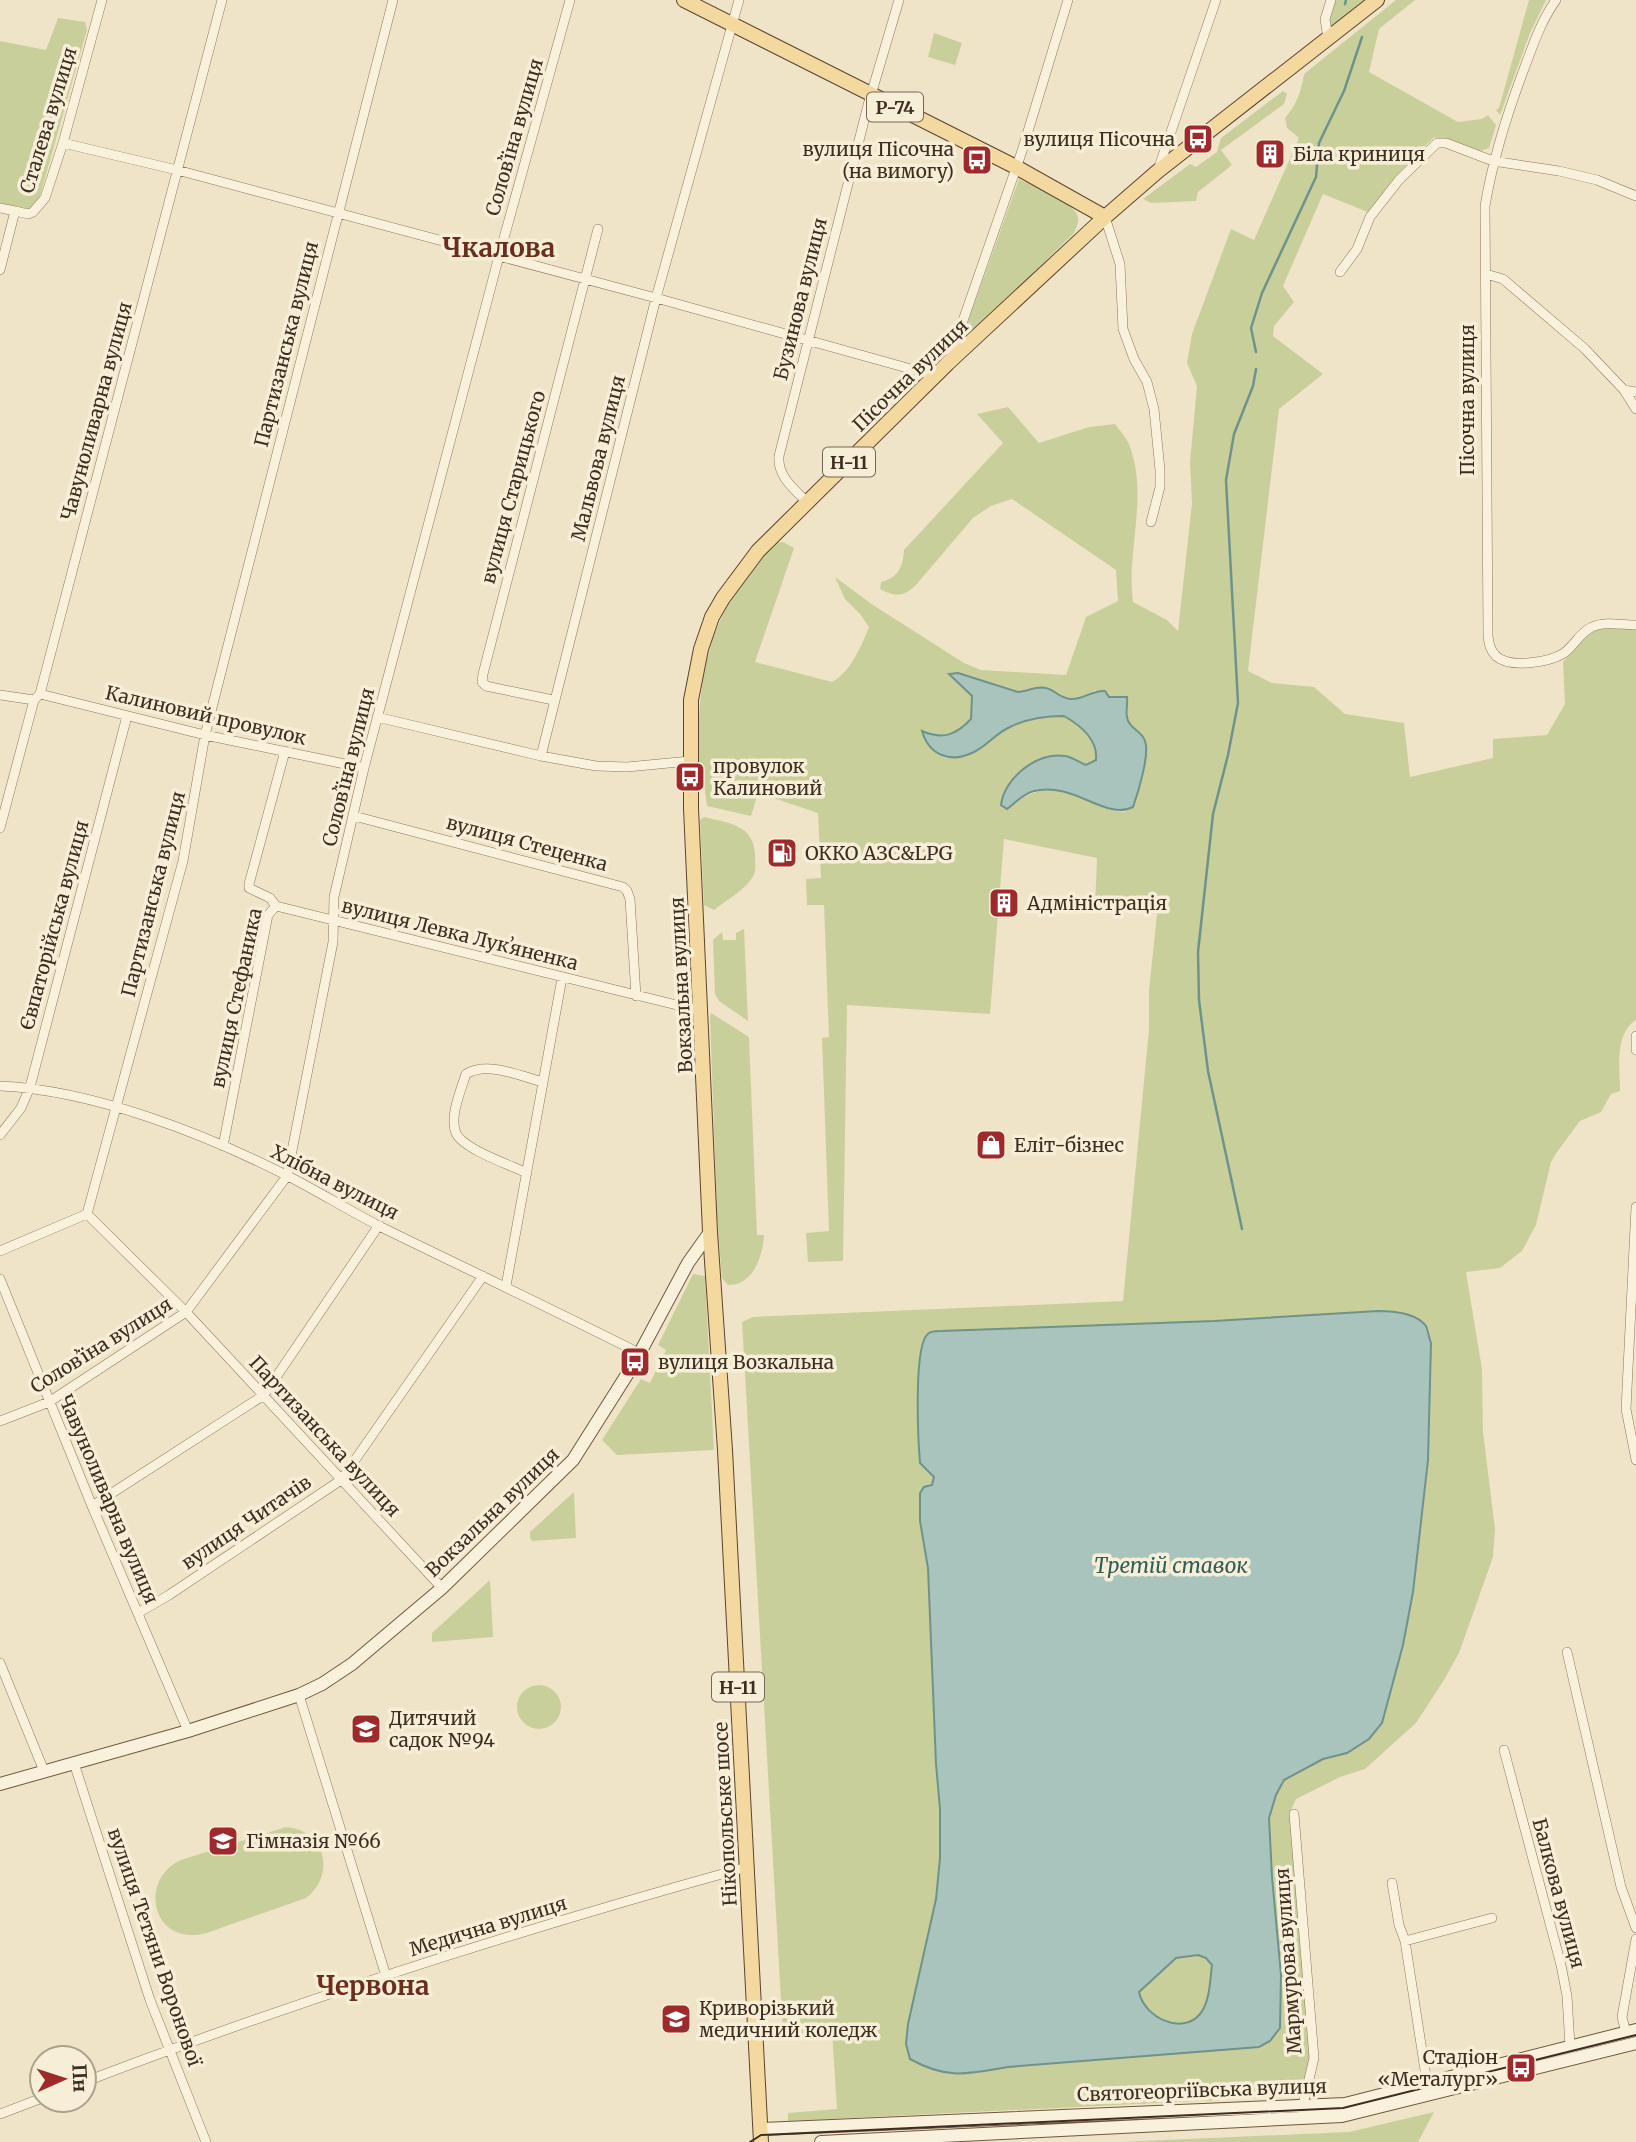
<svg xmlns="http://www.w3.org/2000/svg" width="1636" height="2142" font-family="Merriweather,serif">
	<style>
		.green { fill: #c9cf9b; fill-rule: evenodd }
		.water { fill: #a9c4bc; stroke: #6f938a; stroke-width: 2; fill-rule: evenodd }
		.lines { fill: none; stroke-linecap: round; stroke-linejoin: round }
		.stream { stroke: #6f938a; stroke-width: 2.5 }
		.street-casing { stroke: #8d765c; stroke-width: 10 }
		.secondary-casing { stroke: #6f573f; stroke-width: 14 }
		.primary-casing { stroke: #5b4430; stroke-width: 16 }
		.street { stroke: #faf1dc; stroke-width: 9 }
		.secondary { stroke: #faf1dc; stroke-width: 12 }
		.primary { stroke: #f3d9a0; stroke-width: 14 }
		.tram { stroke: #3d2e20; stroke-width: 2 }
		.labels { text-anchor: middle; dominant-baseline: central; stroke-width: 7; stroke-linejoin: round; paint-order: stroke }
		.shield { fill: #f7eed8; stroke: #756857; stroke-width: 2 }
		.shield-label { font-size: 18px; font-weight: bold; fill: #3d2e20 }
		.street-label { font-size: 19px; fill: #3d2e20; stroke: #f7eed8 }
		.poi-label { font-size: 19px; fill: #3d2e20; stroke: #f7eed8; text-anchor: start }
		.water-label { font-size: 21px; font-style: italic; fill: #2f5d5a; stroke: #f7eed8 }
		.district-label { font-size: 26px; font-weight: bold; fill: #6b2e1e; stroke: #f7eed8 }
	</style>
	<rect width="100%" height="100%" fill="#f0e4c8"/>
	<!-- green -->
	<path class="green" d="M1331 0H1377L1328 38Z
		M1396 0H1415L1379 29 1369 72 1458 122 1482 119 1488 115 1496 125 1489 148 1480 151 1434 137 1394 178 1370 213 1323 194 1283 286 1294 302 1274 326 1273 336 1323 374 1279 409 1248 671 1272 683 1314 687 1345 714 1404 723 1410 777 1493 758V739L1547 735 1565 704 1563 662 1583 637 1592 631 1602 628 1636 629V1020C1614 1034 1620 1069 1620 1091L1611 1094 1601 1112 1580 1121 1557 1152 1551 1162 1536 1225 1522 1251 1500 1268 1466 1272 1482 1369 1483 1432 1495 1529 1493 1557 1459 1653 1444 1680 1416 1723 1365 1769 1340 1777 1296 1799 1290 1812 1311 2058 1302 2096 788 2121V2113L837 2109 832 2032 783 2035 742 1322 753 1317 1123 1301 1149 1029V991L1157 914 1095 907 1097 858 1004 839 990 1014 847 1005 843 1261 808 1262 806 1233 829 1231 822 1038 829 1037 824 905H807L806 879 821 878 818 813 758 793 751 816 707 806 704 784 698 777C697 725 699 660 724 613 737 588 755 566 773 543L783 542 794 548 755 662 832 682C851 672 861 646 869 627L861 615 845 599 835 577 873 605 964 663 981 670 1066 675 1086 617 1118 601 1116 570 1012 499 991 506 973 518 915 586C903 597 895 597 880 589L881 582C898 578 903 567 904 550L1003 443 977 414 1008 407 1039 443 1089 427 1115 424C1119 430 1125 436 1128 442 1150 493 1126 549 1133 602L1167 620 1178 631 1192 503 1190 462 1197 386 1187 363 1192 334 1231 229 1254 240 1299 138 1287 128 1285 118C1297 104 1301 92 1304 74ZM958 673 1018 692C1027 692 1035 686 1045 688 1068 692 1068 709 1095 690L1109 697H1127C1130 717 1122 719 1141 733 1145 759 1143 782 1133 807L1124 812 1117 811C1074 793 1048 775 1007 809L1013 777 1036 761 1085 765 1096 760C1098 740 1080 725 1064 716 1046 716 1027 719 1010 726 992 735 953 775 934 750 929 745 926 737 923 731 945 741 955 735 971 719L972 696 950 674Z
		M1529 0H1546L1530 33 1500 115 1496 110 1499 108Z
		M58 18 85 22 87 30 39 199 28 210 0 203V41L46 50Z
		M934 33 962 43 955 65 928 57Z
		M1283 91 1287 94 1284 104 1221 150 1232 165 1198 192 1196 201 1151 203 1143 199 1190 164 1196 167 1217 152 1221 138Z
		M1019 179C1033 186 1075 202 1078 217 1079 223 1076 228 1074 233L960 344Z
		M704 817C729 823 755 825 755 856 755 864 757 871 752 878 744 891 726 900 714 910L704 905 700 820Z
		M744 929 748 1021 719 1001 715 994 713 940 722 932 723 940H736V933Z
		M711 1013 749 1037 757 1235H764C763 1256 753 1286 728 1285L722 1278 717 1216 710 1016Z
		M693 1274 705 1276 714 1450 617 1455 602 1440 641 1379 650 1383 666 1350 658 1345Z
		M574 1492 576 1538 532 1541 530 1538V1532Z
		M490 1580 493 1637 432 1642V1633Z
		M517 1707a22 22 0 1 1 44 0a22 22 0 1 1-44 0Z
		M286 1827C326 1830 336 1875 306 1898 280 1907 255 1916 229 1925 217 1929 205 1935 193 1935 149 1936 142 1877 181 1860Z
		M1434 2112 1418 2142H1120L1349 2132Z"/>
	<!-- water -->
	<path class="water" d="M958 673 1018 692C1028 692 1036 685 1046 688 1055 690 1061 699 1072 699 1085 699 1092 690 1105 691L1109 697H1127C1128 706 1124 717 1130 724 1135 731 1142 732 1145 741 1150 754 1138 793 1133 807 1106 821 1073 781 1034 791 1024 793 1015 803 1007 809L1001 805C1004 778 1038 751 1065 756 1072 757 1079 762 1086 765L1096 760C1098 740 1080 725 1064 716 1046 716 1026 719 1010 727 996 733 987 746 974 752 950 764 929 755 922 731 943 740 956 735 971 719L972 696 949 674Z
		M1378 1311C1393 1311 1416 1313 1426 1326 1428 1331 1429 1338 1431 1343L1428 1460 1413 1592 1403 1645 1382 1723 1369 1739 1347 1753 1323 1759 1284 1780 1276 1795 1269 1818 1272 1877 1281 1975 1280 2028 1270 2041 1259 2047 1008 2067C967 2074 948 2080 910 2059L906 2044 908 2024 936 1899 940 1858V1809L936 1764 928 1568 920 1521V1493L924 1487 932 1485 934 1477 920 1463C918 1439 914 1354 926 1336 929 1331 935 1331 941 1331L1214 1321ZM1198 1955 1206 1958 1212 1965C1210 1980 1210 2002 1200 2014 1182 2036 1144 2017 1139 1992L1176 1958Z"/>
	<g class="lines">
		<!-- stream -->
		<path class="stream" d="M1345 4 1346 0
			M1256 352 1251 328 1262 293 1316 177 1319 143 1344 91 1362 37
			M1242 1229 1208 1071 1199 1000 1198 952 1213 814 1228 755 1238 703 1226 480 1234 434 1253 386 1256 369"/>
		<!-- street casing -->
		<g class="street-casing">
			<path id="street" d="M393 0 205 735 183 861 87 1214 186 1312 442 1588
				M1556 0C1541 21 1533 45 1524 69 1507 114 1493 158 1485 206L1488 636C1489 644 1490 650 1496 656 1510 669 1550 662 1564 653 1575 645 1580 632 1592 627 1605 621 1622 625 1636 625
				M1328 38 1325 19 1331 0
				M63 143 177 170 656 298 936 376
				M1159 167 1216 0
				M0 208 15 211
				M1105 217 1120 264 1123 329 1134 359 1147 382 1154 409 1160 470V487L1151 522
				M0 270 15 211 28 214 33 212 45 198 63 143 102 0
				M1340 272 1357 249 1370 217 1399 180 1437 143H1446L1493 161 1559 171 1597 180 1636 196
				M1486 274 1503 279 1585 349 1624 390 1636 392
				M950 358 1022 151 1068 0
				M1624 390 1636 409
				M808 503C794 489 777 476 779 456L868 105 899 0
				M40 694 205 735 364 768
				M0 695 34 700
				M553 700 486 686 482 682 483 674 598 229
				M377 717 541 756
				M690 761 627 767 596 766 541 756 656 298 739 0
				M354 816 623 887 627 891 630 899 636 996
				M0 828 34 700 40 694 222 0
				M276 906 701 1011
				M1636 1036V1050
				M0 1086C93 1090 205 1134 288 1176 319 1192 350 1211 381 1227 467 1269 554 1310 639 1353
				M0 1135 21 1108 30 1087 127 716
				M223 1146 268 915 276 906 270 898 249 888V884L285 751
				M527 1173C510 1165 463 1149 456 1133 449 1117 461 1090 466 1074 488 1061 520 1076 543 1082
				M1636 1207 1626 1409 1636 1460
				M0 1251 87 1214
				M0 1279 92 1506 188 1731
				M506 1286 562 978
				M0 1421 49 1402 186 1312 287 1176 333 942 334 897 364 768 499 256 570 0
				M92 1506 264 1395 379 1225
				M138 1613 169 1595 341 1480 483 1276
				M1567 1652 1621 1887 1636 1928
				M0 1663 44 1771
				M299 1695 386 1976
				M1504 1750 1561 1965 1567 1996 1570 2046
				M74 1763 150 2000 206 2142
				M1294 1814 1314 2058 1303 2105
				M1392 1883 1399 1925 1405 1941 1427 2083
				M1405 1941 1492 1918
				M1626 2033 1622 2017 1636 1939
				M84 2082C301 1999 523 1929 747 1867
				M0 2114 42 2098"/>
		</g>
		<!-- secondary casing -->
		<g class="secondary-casing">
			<path id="secondary" d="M0 1784 188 1731 299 1695 322 1684 352 1664 442 1588 573 1460 635 1362 688 1263 710 1232
				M761 2129 1345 2104 1636 2030
				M821 2142 1342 2116 1636 2043"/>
		</g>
		<!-- primary casing -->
		<g class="primary-casing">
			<path id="primary" d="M684 0 1016 167 1105 217
				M761 2142 725 1450 710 1232 691 808V700L701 649 712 617 723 598 758 551 948 363 1105 217 1158 171 1377 0"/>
		</g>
		<!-- street -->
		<use href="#street" class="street"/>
		<!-- secondary -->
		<use href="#secondary" class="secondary"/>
		<!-- primary -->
		<use href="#primary" class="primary"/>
		<!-- tram -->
		<path class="tram" d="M750 2142 761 2135 1343 2108 1636 2035"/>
	</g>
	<!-- icons -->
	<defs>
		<g id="bus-square" transform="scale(1.575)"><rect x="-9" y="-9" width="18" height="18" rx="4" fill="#9e2a2b" stroke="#f7eed8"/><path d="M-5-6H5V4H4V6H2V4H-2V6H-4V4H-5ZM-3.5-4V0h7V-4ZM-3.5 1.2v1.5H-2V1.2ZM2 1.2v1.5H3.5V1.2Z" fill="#fff"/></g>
		<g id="building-square" transform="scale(1.575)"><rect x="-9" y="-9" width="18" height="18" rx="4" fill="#9e2a2b" stroke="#f7eed8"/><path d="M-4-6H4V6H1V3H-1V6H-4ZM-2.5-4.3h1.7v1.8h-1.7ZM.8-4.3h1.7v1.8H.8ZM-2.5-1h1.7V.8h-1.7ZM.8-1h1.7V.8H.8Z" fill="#fff"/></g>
		<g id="fuel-square" transform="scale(1.575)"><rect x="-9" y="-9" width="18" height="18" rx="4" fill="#9e2a2b" stroke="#f7eed8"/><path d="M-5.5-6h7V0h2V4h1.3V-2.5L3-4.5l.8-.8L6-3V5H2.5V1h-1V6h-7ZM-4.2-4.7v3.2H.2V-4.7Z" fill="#fff"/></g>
		<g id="shop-square" transform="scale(1.575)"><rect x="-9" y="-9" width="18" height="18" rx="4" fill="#9e2a2b" stroke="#f7eed8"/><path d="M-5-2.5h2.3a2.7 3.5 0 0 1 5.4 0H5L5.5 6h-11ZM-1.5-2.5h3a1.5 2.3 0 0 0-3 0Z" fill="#fff"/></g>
		<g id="school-square" transform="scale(1.575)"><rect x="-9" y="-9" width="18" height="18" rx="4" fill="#9e2a2b" stroke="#f7eed8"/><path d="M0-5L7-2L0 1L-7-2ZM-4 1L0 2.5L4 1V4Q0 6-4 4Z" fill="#fff"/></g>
		<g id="university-square" transform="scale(1.575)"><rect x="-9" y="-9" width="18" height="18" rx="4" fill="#9e2a2b" stroke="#f7eed8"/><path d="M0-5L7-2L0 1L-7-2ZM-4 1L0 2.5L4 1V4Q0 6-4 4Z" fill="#fff"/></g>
	</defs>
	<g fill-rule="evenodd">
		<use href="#bus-square" x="1198" y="139"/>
		<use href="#building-square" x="1270" y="154"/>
		<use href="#bus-square" x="977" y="160"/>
		<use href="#bus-square" x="690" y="777"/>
		<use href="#fuel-square" x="782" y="853"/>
		<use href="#building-square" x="1004" y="903"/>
		<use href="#shop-square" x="991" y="1145"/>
		<use href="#bus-square" x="635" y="1362"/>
		<use href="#school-square" x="366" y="1729"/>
		<use href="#school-square" x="223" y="1841"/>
		<use href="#university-square" x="676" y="2019"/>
		<use href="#bus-square" x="1521" y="2068"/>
	</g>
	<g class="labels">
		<!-- shield labels -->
		<g class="shield">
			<rect x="867" y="92.5" width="56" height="29" rx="5"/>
			<rect x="823" y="447.5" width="52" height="29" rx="5"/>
			<rect x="712" y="1672.5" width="52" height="29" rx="5"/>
		</g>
		<g class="shield-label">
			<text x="895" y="107">Р-74</text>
			<text x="849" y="462">Н-11</text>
			<text x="738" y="1687">Н-11</text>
		</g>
		<!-- street labels -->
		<g class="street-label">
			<text transform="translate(48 120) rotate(-73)">Сталева вулиця</text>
			<text transform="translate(514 137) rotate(-74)">Соловʼїна вулиця</text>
			<text transform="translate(800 299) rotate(-76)">Бузинова вулиця</text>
			<text transform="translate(286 344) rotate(-76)">Партизанська вулиця</text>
			<text transform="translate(910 375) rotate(-44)">Пісочна вулиця</text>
			<text transform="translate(1467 400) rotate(-90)">Пісочна вулиця</text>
			<text transform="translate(96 411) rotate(-75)">Чавуноливарна вулиця</text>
			<text transform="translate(598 458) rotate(-76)">Мальвова вулиця</text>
			<text transform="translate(513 487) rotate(-75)">вулиця Старицького</text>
			<text transform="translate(206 715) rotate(13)">Калиновий провулок</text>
			<text transform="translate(348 767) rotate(-76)">Соловʼїна вулиця</text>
			<text transform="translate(527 843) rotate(15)">вулиця Стеценка</text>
			<text transform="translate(153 894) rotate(-76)">Партизанська вулиця</text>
			<text transform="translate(54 925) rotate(-75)">Євпаторійська вулиця</text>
			<text transform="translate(460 934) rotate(14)">вулиця Левка Лукʼяненка</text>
			<text transform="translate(681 985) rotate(-93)">Вокзальна вулиця</text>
			<text transform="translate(236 998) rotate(-78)">вулиця Стефаника</text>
			<text transform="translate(335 1182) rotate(27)">Хлібна вулиця</text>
			<text transform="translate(101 1345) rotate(-32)">Соловʼїна вулиця</text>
			<text transform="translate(325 1436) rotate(47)">Партизанська вулиця</text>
			<text transform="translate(109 1499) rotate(67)">Чавуноливарна вулиця</text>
			<text transform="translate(492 1512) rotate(-44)">Вокзальна вулиця</text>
			<text transform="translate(246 1522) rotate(-34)">вулиця Читачів</text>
			<text transform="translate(725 1814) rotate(-93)">Нікопольське шосе</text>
			<text transform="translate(1559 1893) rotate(75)">Балкова вулиця</text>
			<text transform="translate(488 1926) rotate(-17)">Медична вулиця</text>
			<text transform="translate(155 1947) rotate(71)">вулиця Тетяни Воронової</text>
			<text transform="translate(1288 1961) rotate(-94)">Мармурова вулиця</text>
			<text transform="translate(1202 2090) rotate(-2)">Святогеоргіївська вулиця</text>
		</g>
		<!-- poi labels -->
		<g class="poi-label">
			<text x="1175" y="139" text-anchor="end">вулиця Пісочна</text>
			<text x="954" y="149" text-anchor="end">вулиця Пісочна<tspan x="954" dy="22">(на вимогу)</tspan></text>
			<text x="1293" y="154">Біла криниця</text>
			<text x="713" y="766">провулок<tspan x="713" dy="22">Калиновий</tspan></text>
			<text x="805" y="853">ОККО АЗС&amp;LPG</text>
			<text x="1027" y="903">Адміністрація</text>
			<text x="1014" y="1145">Еліт-бізнес</text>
			<text x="658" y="1362">вулиця Возкальна</text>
			<text x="389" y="1718">Дитячий<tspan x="389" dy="22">садок №94</tspan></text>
			<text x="246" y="1841">Гімназія №66</text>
			<text x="699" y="2008">Криворізький<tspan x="699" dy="22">медичний коледж</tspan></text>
			<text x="1498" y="2057" text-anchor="end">Стадіон<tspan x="1498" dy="22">«Металург»</tspan></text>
		</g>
		<!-- water labels -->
		<g class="water-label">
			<text x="1171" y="1565">Третій ставок</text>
		</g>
		<!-- district labels -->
		<g class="district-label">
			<text x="499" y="247">Чкалова</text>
			<text x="373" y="1985">Червона</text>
		</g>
	</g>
	<!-- north arrow -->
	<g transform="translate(63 2079) rotate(87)"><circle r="33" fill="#f7eed8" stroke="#ada18e" stroke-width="2"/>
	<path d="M0-5L12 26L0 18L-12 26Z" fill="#9e2a2b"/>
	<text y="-10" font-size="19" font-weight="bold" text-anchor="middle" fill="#3d2e20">Пн</text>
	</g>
</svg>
